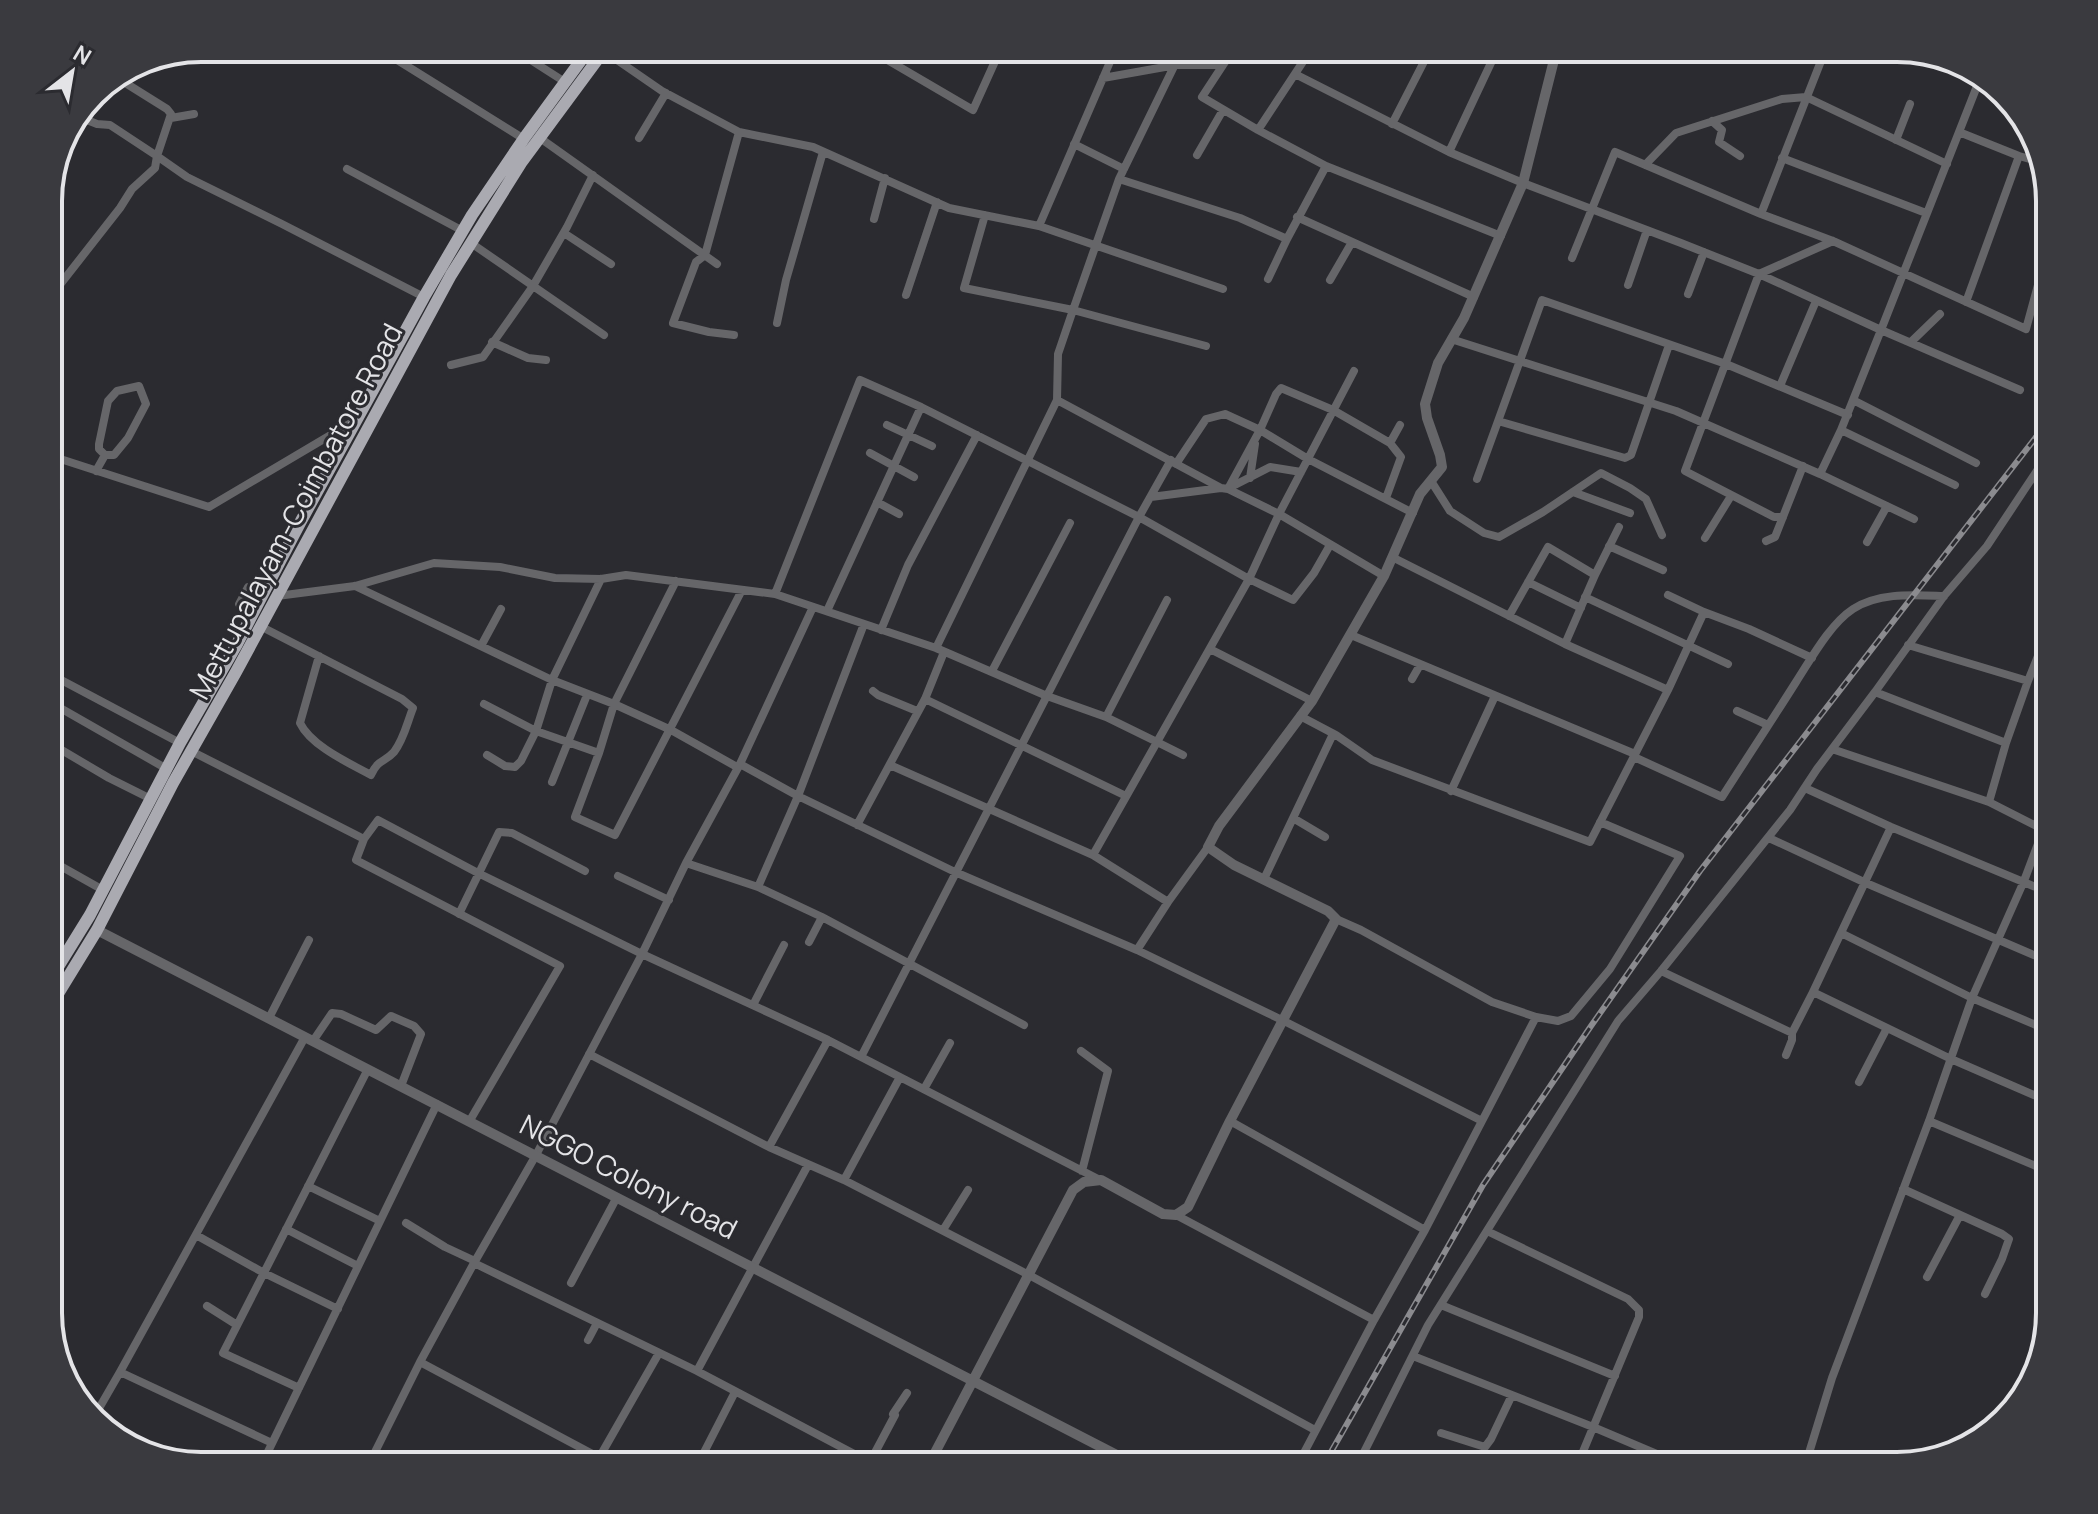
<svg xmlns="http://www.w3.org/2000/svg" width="2098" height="1514" font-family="Manrope,sans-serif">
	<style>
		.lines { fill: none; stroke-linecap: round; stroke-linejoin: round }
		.minor { stroke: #666669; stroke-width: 8 }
		.tertiary { stroke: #666669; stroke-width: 10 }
		.trunk { stroke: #aaaab1; stroke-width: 12 }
		.rail-casing { stroke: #8b8b8f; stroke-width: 6 }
		.rail { stroke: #2b2b30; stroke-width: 3; stroke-dasharray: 9; stroke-linecap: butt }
		.labels { text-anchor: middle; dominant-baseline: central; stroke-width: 6; stroke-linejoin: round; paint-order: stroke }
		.street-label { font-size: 28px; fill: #e4e4e7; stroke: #2b2b30 }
		.rim { fill: none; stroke: #e4e4e7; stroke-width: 4 }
	</style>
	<rect width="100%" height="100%" fill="#2b2b30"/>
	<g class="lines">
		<!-- minor -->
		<path class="minor" d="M378 48 524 139
			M512 48 565 82
			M867 48 973 110 1001 48
			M604 51 662 91 739 132 813 147 949 208 1039 226 1116 48
			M1223 65 1235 48
			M1295 74 1449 152 1523 183 1681 243 1759 274 1881 330 1841 430 1820 474 1676 411 1451 339
			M1103 78 1176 65H1223L1202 97 1258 130 1326 166 1287 239 1240 218 1119 179 1073 310 1206 346
			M119 79 167 109 171 114 157 156 187 177 282 224 424 297
			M171 118 194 114
			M1712 121 1722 130 1719 142 1740 156
			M1392 124 1431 48
			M1258 130 1312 48
			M1959 132 1981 76
			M540 138 717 264
			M639 138 666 93
			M1896 140 1910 104
			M1074 144 1124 169
			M1449 152 1498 48
			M1197 155 1223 110
			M1782 158 1926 213
			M1645 165 1676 133 1782 99 1806 97 1947 164
			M1326 166 1501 236
			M347 169 463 231
			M1119 179 1183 48
			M1761 214 1821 61
			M1297 217 1474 297
			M874 219 885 178
			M1039 226 1223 289
			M564 233 611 264
			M471 243 604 335
			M1572 258 1615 152 1761 214 1833 241 2026 329 2041 274 2050 253
			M1268 279 1287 239
			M1330 280 1352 242
			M1628 285 1647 230
			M55 291 120 208 132 189 155 168 157 156 110 125 97 124 87 120
			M1688 294 1704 252
			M906 295 937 202
			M1966 302 2019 156
			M777 323 786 280 823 152
			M734 335 709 332 673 323 696 262 705 255 739 132
			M492 342 528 358 546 360
			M1911 342 1940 314
			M451 365 483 357 533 286 567 227 593 175
			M1780 386 1816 301
			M2020 390 1881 330 1959 132 2019 156 2041 162
			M1057 400 1221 488 1228 489 1279 514 1384 576
			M1853 400 1976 463
			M1498 421 1625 458 1631 455 1669 345
			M887 425 932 446
			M1841 430 1955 485
			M1390 443 1400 425
			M870 453 914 477
			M48 455 209 507 356 420
			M1176 464 1206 419 1225 414 1260 430 1308 459 1413 513
			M96 471 105 455 99 449V444L108 401 117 391 139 386 146 404 128 438 114 455H105
			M1820 474 1914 519
			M1250 478 1255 444
			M1477 479 1542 300 1726 364 1848 415
			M1431 481 1450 511 1484 533 1499 537 1543 512 1601 473 1630 488 1646 499 1662 535
			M1229 488 1270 467 1301 472
			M1228 489 1260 430 1276 394 1281 388 1333 410 1390 443 1401 457 1386 498
			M1573 492 1630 513
			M1151 497 1221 488
			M877 502 899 514
			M1783 517H1774L1685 471 1759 274 1833 241
			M1705 538 1731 496
			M1766 541 1775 537 1803 466
			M1867 542 1887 506
			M1330 545 1314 573 1293 600 1249 579 1279 514 1354 371
			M1609 546 1663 570
			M676 581 614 704 599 753 575 817 615 835 742 590
			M1528 582 1581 608
			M355 586 552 680 614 704 671 730 737 767
			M775 594 936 648 1047 696 1106 717 1157 742 1249 579 1139 517 1171 460
			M1668 595 1704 612 1749 629 1812 658
			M277 596 355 586 434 563 500 567 555 578 601 579 626 575 775 594 860 380 921 407 1139 517 861 1057
			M1585 597 1728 664
			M827 611 921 407
			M1509 616 1548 547 1595 575
			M251 619 239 604 248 587 267 588
			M260 626 402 699 413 708C407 723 404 739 394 752 384 763 378 759 371 775 349 763 311 746 300 723L319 656
			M881 630 908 565 977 435
			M1351 635 1635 754
			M1565 644 1595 575 1619 527
			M1908 645 2028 681 2006 743 1989 802 2050 833
			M481 646 501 609
			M936 648 1057 400 1058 354 1073 310 964 288 985 215
			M1210 649 1312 701
			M992 671 1070 523
			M48 673 180 743
			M1412 679 1420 665
			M2028 681 2040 651 2050 616
			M1668 690 1704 612
			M873 691 878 695 917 711
			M1875 692 2006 743
			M925 699 1126 796
			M48 701 167 769
			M484 704 536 731 521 761 515 767 505 766 487 755
			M1737 711 1768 725
			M1300 716 1336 735 1372 760 1590 842 1668 690 1565 644 1392 557
			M1106 717 1167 600
			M48 742 109 778 151 799
			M1832 749 1989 802
			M191 751 364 839
			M599 753 536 731 552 680 601 579
			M1634 757 1722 797C1747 758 1772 720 1796 682 1811 659 1830 624 1853 609 1879 592 1914 595 1944 596
			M740 764 813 607
			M890 765 1093 855 1168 902
			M552 782 587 695
			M1805 788 1891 827 2050 893
			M1451 791 1495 696
			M1293 818 1325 837
			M857 825 925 699 944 652
			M1891 827 1813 992 1951 1059 2050 1102
			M1769 838 1866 883 2050 962
			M1093 855 1157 742 1183 755
			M48 859 103 890
			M686 863 758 887 822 917 1024 1025
			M618 876 669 900
			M1264 879 1333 734
			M758 887 798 796 864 624
			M459 914 499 832 512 833 585 871
			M1336 919 1361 930 1492 1002 1536 1017 1482 1121
			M1841 933 1972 998 2050 1031
			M809 942 822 917
			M1137 950 1168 902 1208 847
			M48 955 61 963
			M1661 971 1792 1033
			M753 1005 784 945
			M1536 1017 1558 1021 1571 1016 1610 969 1680 856 1600 822
			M269 1018 309 940
			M313 1041 332 1013 341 1014 376 1030 391 1016 414 1026 421 1034 401 1086
			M1081 1051 1108 1071 1082 1171
			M589 1054 769 1147 844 1180 1029 1275 1315 1430
			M1786 1055 1792 1040V1033L1813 992
			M1859 1082 1887 1028
			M924 1089 950 1043
			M1929 1121 2050 1172
			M469 1122 560 966 356 860 364 839 378 820 478 873 642 954 686 863 740 764 798 796 955 872 1137 950 1282 1020 1482 1121 1425 1230 1230 1121
			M769 1147 828 1040
			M844 1180 900 1077
			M308 1186 380 1221
			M1903 1189 2002 1234 2009 1239 2002 1259 1985 1294
			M1176 1215 1374 1320 1297 1466
			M406 1223 445 1247 475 1261
			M286 1229 358 1266
			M943 1230 968 1190
			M1487 1231 1628 1299 1639 1310V1317L1577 1466
			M196 1235 264 1273 338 1309
			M474 1263 697 1371 877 1466
			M1927 1277 1960 1215
			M571 1283 617 1197
			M1441 1305 1615 1376
			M207 1306 237 1325
			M1374 1320 1425 1230
			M588 1340 597 1323
			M1413 1356 1593 1427 1685 1466
			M420 1362 615 1466
			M697 1371 808 1165
			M120 1372 272 1443
			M299 1388 223 1353 368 1069
			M94 1417 120 1372 305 1037
			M1441 1433 1485 1447 1491 1439 1512 1395
			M599 1458 659 1353
			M870 1462 895 1415 893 1414 907 1393
			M261 1466 437 1104
			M368 1466 420 1362 474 1263 536 1155 642 954 828 1040 1100 1180
			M697 1466 735 1392
			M1357 1466 1428 1325 1618 1021 1661 971 1790 810 1817 769 1875 692 1944 596 1987 546 2050 451
			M1805 1466 1832 1378 1929 1121 1972 998 2024 881 2050 812"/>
		<!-- tertiary -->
		<path class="tertiary" d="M97 930 1138 1466
			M928 1466 1073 1190 1084 1182 1101 1180 1163 1214 1176 1215 1188 1207 1230 1121 1336 919 1328 911 1234 865 1208 847 1219 826 1312 701 1384 576 1420 494 1442 467 1440 455 1427 418 1425 404 1438 363 1464 318 1523 183 1557 48"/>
		<!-- trunk -->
		<path class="trunk" d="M48 983 90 915 180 743 237 644 301 521 424 297 472 215 525 137 590 48
			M48 1010 97 930 173 783 236 672 451 275 521 163 606 48"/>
		<!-- rail casing -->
		<g class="rail-casing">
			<path id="rail" d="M1323 1466 1483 1185 1591 1026 1700 871 2050 419"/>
		</g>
		<!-- rail -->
		<use href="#rail" class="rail"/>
	</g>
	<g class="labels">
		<!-- street labels -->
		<g class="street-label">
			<text transform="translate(295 511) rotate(-62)">Mettupalayam-Coimbatore Road</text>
			<text transform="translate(629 1176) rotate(27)">NGGO Colony road</text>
		</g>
	</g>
	<!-- crop -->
	<path d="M0 0H2098V1514H0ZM201 62H1897A139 139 0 0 1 2036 201V1313A139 139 0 0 1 1897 1452H201A139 139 0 0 1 62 1313V201A139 139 0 0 1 201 62Z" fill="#3a3a3f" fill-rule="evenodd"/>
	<path class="rim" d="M201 62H1897A139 139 0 0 1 2036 201V1313A139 139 0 0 1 1897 1452H201A139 139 0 0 1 62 1313V201A139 139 0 0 1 201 62Z"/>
	<!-- north arrow -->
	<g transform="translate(72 72) rotate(31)" stroke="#2b2b30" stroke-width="6" paint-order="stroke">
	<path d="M0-6L14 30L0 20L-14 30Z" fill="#e4e4e7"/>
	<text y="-12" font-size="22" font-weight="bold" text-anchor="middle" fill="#e4e4e7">N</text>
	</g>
</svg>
